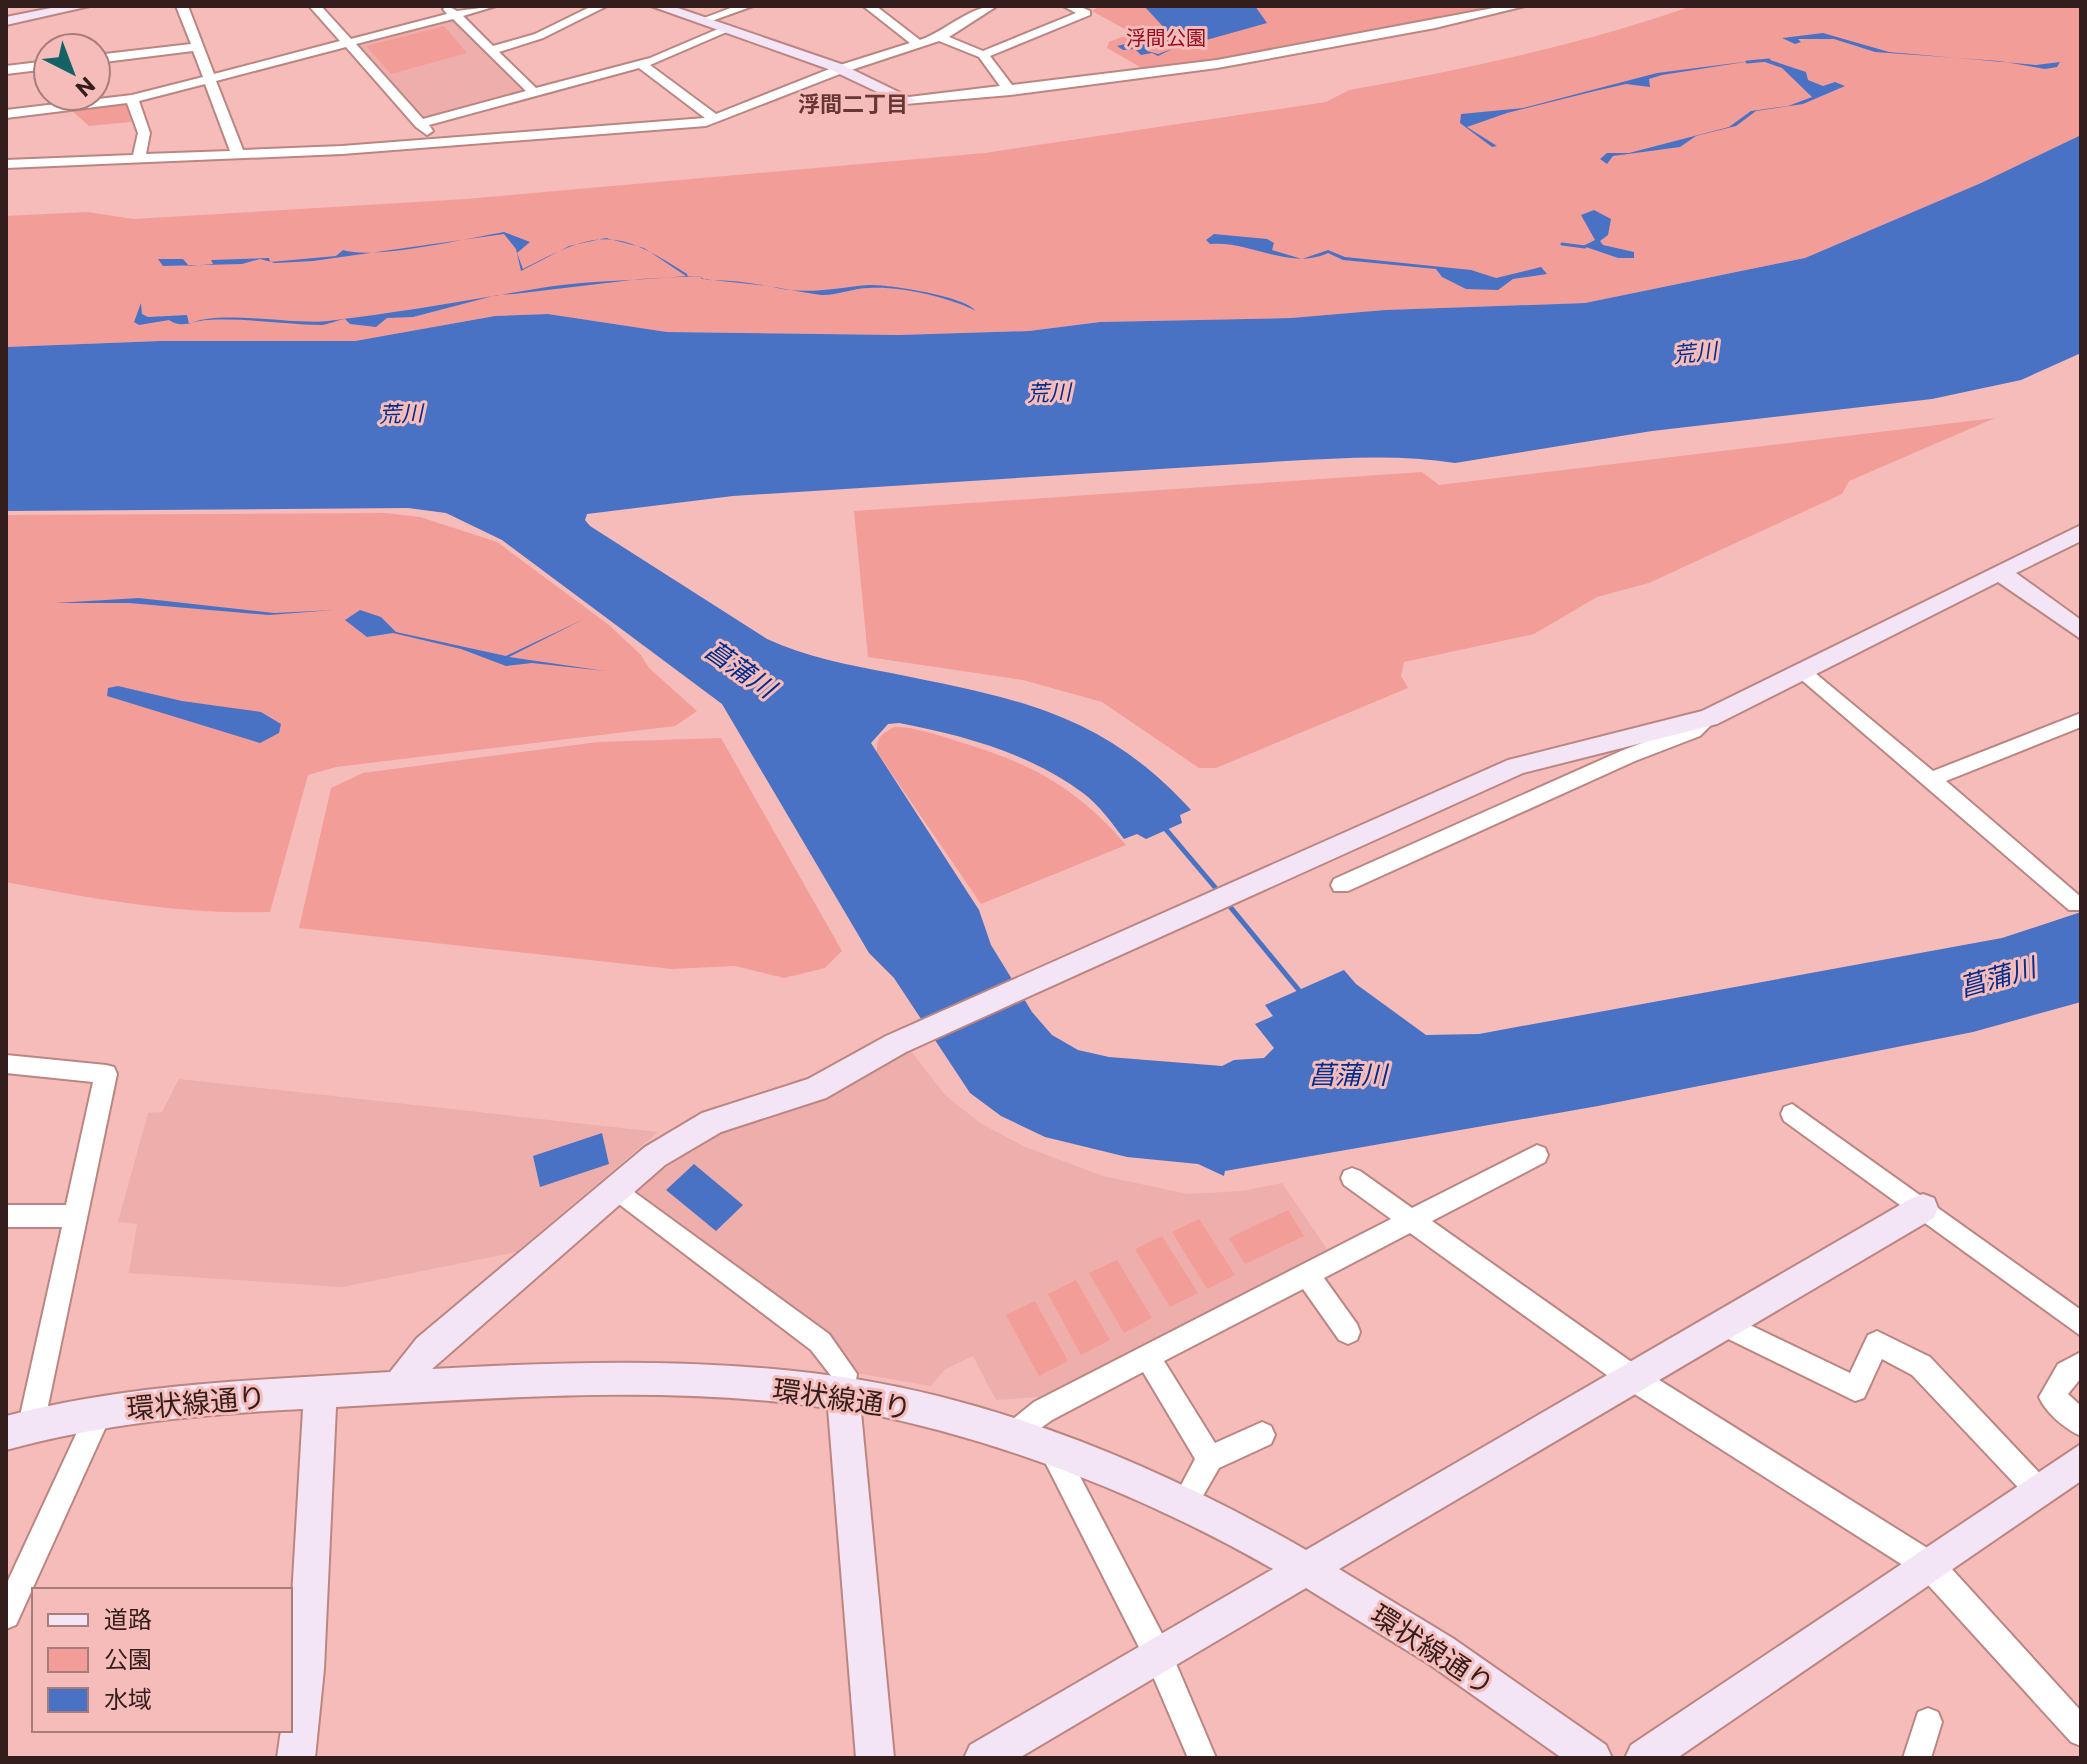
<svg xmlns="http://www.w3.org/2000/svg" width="2087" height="1764" font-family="Commissioner,'Noto Sans JP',sans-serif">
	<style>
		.built { fill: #eeaeab }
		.green { fill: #f39d99 }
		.water { fill: #4972c4 }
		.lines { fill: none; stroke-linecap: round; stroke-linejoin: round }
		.stream-far1 { stroke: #4972c4; stroke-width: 3 }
		.stream { stroke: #4972c4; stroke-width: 5 }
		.street-casing { stroke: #bb8682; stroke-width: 4 }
		.secondary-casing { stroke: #bb8682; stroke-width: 4 }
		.street { fill: #fff; fill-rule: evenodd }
		.secondary { fill: #f4e5f6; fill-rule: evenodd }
		.labels { text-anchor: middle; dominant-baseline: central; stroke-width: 6; stroke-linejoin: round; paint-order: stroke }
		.far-park-label { font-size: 20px; fill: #950b1f; stroke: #f6bcb9 }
		.far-neighbourhood-label { font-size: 22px; font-weight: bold; fill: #663736; stroke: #f6bcb9 }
		.far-water-label { font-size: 22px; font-style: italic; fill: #022d8f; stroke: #f6bcb9 }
		.water-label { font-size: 26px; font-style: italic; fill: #022d8f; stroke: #f6bcb9 }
		.near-street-label { font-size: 28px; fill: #331e1d; stroke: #f6bcb9 }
	</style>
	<rect width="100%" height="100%" fill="#f6bcb9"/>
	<!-- built -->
	<path class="built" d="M452 20 457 21 527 90 423 120 357 46Z
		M911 1051 945 1095 980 1123 1023 1146 1103 1176 1187 1194 1243 1191 1282 1183 1329 1252 1053 1396 996 1400 973 1356 944 1370 931 1386 856 1373 825 1335 636 1193 662 1170 716 1135 826 1097Z
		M179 1079 658 1132 516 1252 342 1287 129 1273 137 1224 118 1222 148 1113 162 1112Z"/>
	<!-- green -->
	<path class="green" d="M1100 6H1494L1305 47 1147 71 1107 48 1109 42 1132 33 1092 11Z
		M1692 6H2081V135L1981 183 1805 258 1585 303 1385 310 1291 318 1100 322 1029 331 898 335 667 332 548 314 495 316 355 341H160L6 347V216L87 212 134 219 466 199 985 153 1326 102 1349 90C1465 69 1581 45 1692 6Z
		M444 26 467 53 391 74 366 46Z
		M126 104 131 122 89 126 71 110Z
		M1995 418 1849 481 1842 494 1649 583 1597 597 1534 634 1404 662 1401 676 1408 688 1216 768H1199L1102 702 1023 680 868 657 854 511 1422 472 1439 485Z
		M386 513 420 517 497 542 609 625 641 655 649 668 697 711 675 726 336 767 308 775 270 912C183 915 92 899 6 882V515Z
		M894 727C917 727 938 735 960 742 1032 764 1076 787 1126 845L981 904 877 752C876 737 882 734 894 727Z
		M721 738 842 951 825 968 784 978 735 966 672 969 299 928 331 788 363 773 598 742Z
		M1288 1210 1304 1236 1245 1264 1229 1238Z
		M1199 1219 1235 1275 1207 1289 1172 1232Z
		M1162 1236 1198 1293 1170 1307 1135 1249Z
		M1117 1260 1152 1318 1124 1333 1089 1273Z
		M1076 1280 1110 1340 1081 1355 1048 1294Z
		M1035 1301 1068 1361 1039 1376 1006 1315Z"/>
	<!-- water -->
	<path class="water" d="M1144 6H1255L1267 23 1185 46 1177 42 1145 43 1147 51 1158 54 1172 49 1158 56 1152 53 1141 55 1135 49 1123 50 1117 46 1169 33Z
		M1823 33 1889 52 2036 65 2060 62 2057 67 2045 69 1999 61 1875 52 1834 39H1798L1801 42 1795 44 1782 38Z
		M1767 59 1806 72 1808 80 1823 86 1835 82 1845 86 1803 104 1756 111 1736 126 1696 136 1680 147 1613 156 1607 164 1600 159 1607 153H1629L1729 127 1751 111 1788 106 1812 97 1782 68 1762 61Z
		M1751 61 1662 75 1649 79 1650 87 1626 84 1595 91 1507 113 1467 127 1497 146 1492 147 1460 123 1461 114 1523 108 1657 73Z
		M2081 135V353L2021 380 1932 399 1652 431 1455 463C1400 454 1343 458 1286 461L733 496 587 514 585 520 590 526 767 639C806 657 848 665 891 673 1014 698 1102 712 1191 810L1180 815 1182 823 1146 839 1137 834 1124 839C1112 823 1099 805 1083 793 1031 754 963 735 899 723L888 724 871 743 979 910 991 945 1032 1012 1052 1035 1078 1050 1109 1057 1222 1066 1234 1060 1264 1058 1274 1048 1255 1024 1273 1016 1265 1005 1344 970 1356 984 1426 1035 1479 1034 2002 938 2081 912V1002L1973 1032 1598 1106 1225 1171 1224 1176 1198 1164 1127 1157 1045 1137 1001 1116 970 1093 894 978 869 953 722 704 502 540 446 513 408 508 6 511V347L160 341H355L495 316 548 314 667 332 898 335 1029 331 1100 322 1291 318 1385 310 1585 303 1805 258 1981 183Z
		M1594 210 1611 219 1608 235 1600 241 1603 245 1634 252V258H1618L1583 246 1595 240 1581 215Z
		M504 232 530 242 517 253 523 269C597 230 615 227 687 274L688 277 699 276 702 279 769 286C803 296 834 288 868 285 887 284 965 296 976 311 949 297 900 286 869 288 854 288 835 296 821 295 784 290 744 279 706 280L698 276 640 279 514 294 497 295 413 317 387 318 376 327 350 324 345 319C338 320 327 325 321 325 284 324 246 318 208 320 191 321 182 329 169 320L139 325 134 322 141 303 142 314 148 317 187 315 189 324C217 309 293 325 328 321 403 312 475 299 547 287 592 280 640 281 686 276L644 248 606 238 569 246 521 271 516 249 504 234 313 261 275 263 260 259 242 264 163 266 158 259H183L189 266 213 264 211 260 269 258 270 262 336 256 343 250C375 260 464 239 504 232Z
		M1214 234 1267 239 1274 243 1272 250 1302 259 1328 250 1345 257 1471 270 1496 278 1541 267 1547 274 1513 279 1498 290 1466 289 1442 277 1436 269 1343 260 1328 253C1289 271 1250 240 1210 244L1206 240Z
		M139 598 274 613 334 610 269 615 129 603H55Z
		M360 610 381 617 396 632 506 656 584 619 509 657 605 671 532 663 506 666 461 649 393 633 367 637 345 620Z
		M118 686 182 701 261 712 281 724 279 733 260 743 107 696 108 688Z
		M602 1133 609 1164 540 1187 533 1156Z
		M694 1164 743 1205 716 1231 666 1190Z"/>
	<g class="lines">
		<!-- stream-far1 -->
		<path class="stream-far1" d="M1747 62 1769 60
			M1562 244 1585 247"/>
		<!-- stream -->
		<path class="stream" d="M1163 826 1219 892
			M1227 903 1302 994"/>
		<!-- street casing -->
		<g class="street-casing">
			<path id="street" d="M176 6H188L214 74 340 41 309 6H321L351 39 447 14 443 9 448 6 457 11 496 6 463 16 493 46 535 34 592 6H607L543 38 499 52 536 88 650 58 725 26 731 29 729 31 650 65 716 114 837 66 910 43 863 6H876L920 40C946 31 969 6 997 6L949 37 983 51 1076 13 1063 6H1079L1090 11V15L990 56 1012 85 1217 60 1504 6H1525L1435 28 1217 68 1010 95 905 104 903 101 909 97 1000 86 979 57 939 41 845 72 706 126 342 154 6 168V160L133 155 138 133 127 103 6 118V110L132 95 203 77 193 51 96 63V55L191 44ZM453 19 526 91 423 119 356 44ZM346 47 416 127 427 135 433 131 429 125 639 68 705 118 342 146 243 150 216 81ZM205 84 230 151 146 154 150 133 139 101Z
				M736 6H753L706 23 696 21Z
				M48 61V69L6 74V66Z
				M1803 666 1809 668 1933 771 2081 713V727L1946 781 2081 897V910H2069L1797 676 1794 672Z
				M1709 711 1718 718 1700 736 1635 761 1348 891H1334L1331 885 1334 879 1621 751 1686 726Z
				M6 1055 106 1065 114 1067 117 1074 44 1425 40 1434 31 1438 22 1434 18 1425 62 1227H6V1205H66L93 1082 6 1073Z
				M1792 1104 2081 1310V1336L1784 1121 1781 1114 1784 1107Z
				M1537 1145 1545 1148 1548 1155 1545 1162 1432 1221 1640 1368 1940 1556 2081 1711V1746L2071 1742 1920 1576 1622 1386 1410 1233 1324 1278 1357 1324 1360 1332 1357 1340 1348 1344 1339 1340 1303 1289 1164 1361 1215 1443 1262 1422 1271 1426 1275 1435 1271 1444 1219 1468 1192 1515 1183 1519 1174 1515 1170 1506 1195 1459 1143 1372 1052 1420 1012 1449 1003 1445 999 1436 1003 1427 1034 1402 1391 1219 1344 1185 1341 1178 1344 1171 1352 1168 1360 1171 1412 1208Z
				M615 1178 829 1334 857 1374 852 1405 843 1408 834 1405 830 1396 832 1377 811 1350 607 1195 603 1188 607 1181Z
				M1723 1312 1850 1373 1868 1335 1877 1331 1930 1357 2048 1482 2052 1491 2048 1500 2039 1504 2030 1500 1912 1375 1882 1359 1864 1398 1855 1401 1714 1332 1711 1324 1714 1316Z
				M2081 1352V1378L2068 1394 2081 1406V1436C2065 1429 2046 1413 2039 1397L2058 1364Z
				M100 1399 109 1402 113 1411 16 1625 6 1629V1585L91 1402Z
				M1053 1438 1062 1442 1169 1647 1216 1758H1188L1149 1667 1044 1460 1040 1451 1044 1442Z
				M1928 1708 1938 1712 1942 1722 1931 1758H1903L1918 1712Z"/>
		</g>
		<!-- secondary casing -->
		<g class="secondary-casing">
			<path id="secondary" d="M61 6H90L6 25V17Z
				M651 6H672L841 64 917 101 903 104 831 70Z
				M2081 525V541L2016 573 2081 620V639L1998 582 1717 724 1523 773 906 1052 826 1098 721 1132 665 1165 432 1369C575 1361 720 1357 861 1380 1016 1406 1170 1472 1306 1550L1912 1198 1923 1194 1934 1198 1938 1208 1934 1218 1339 1569 1454 1639 1606 1745 1612 1758H1562L1429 1664 1306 1588 1019 1758H964L970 1745 1273 1569C1145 1496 1005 1441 861 1412L894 1758H856L828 1408C664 1384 499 1398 336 1407L324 1669 315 1758H277L281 1730H290V1631L303 1409C202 1414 104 1423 6 1450V1416C132 1383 260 1380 390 1372L417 1338 645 1147 702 1113 808 1079 886 1036 1508 760 1702 711Z
				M2081 1444V1481L1677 1758H1625L1631 1745Z"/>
		</g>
		<!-- street -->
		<use href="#street" class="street"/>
		<!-- secondary -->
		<use href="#secondary" class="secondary"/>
	</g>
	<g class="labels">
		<!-- far-park labels -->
		<g class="far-park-label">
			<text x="1166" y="37">浮間公園</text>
		</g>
		<!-- far-neighbourhood labels -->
		<g class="far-neighbourhood-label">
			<text x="853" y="103">浮間二丁目</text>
		</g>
		<!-- far-water labels -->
		<g class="far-water-label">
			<text transform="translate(1695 352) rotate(-6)">荒川</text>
			<text transform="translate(1049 392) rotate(-2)">荒川</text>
			<text transform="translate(401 413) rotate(-2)">荒川</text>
		</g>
		<!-- water labels -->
		<g class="water-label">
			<text transform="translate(741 668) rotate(35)">菖蒲川</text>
			<text transform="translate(1997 976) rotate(-16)">菖蒲川</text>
			<text x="1348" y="1073">菖蒲川</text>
		</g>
		<!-- near-street labels -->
		<g class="near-street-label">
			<text transform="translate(842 1398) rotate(8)">環状線通り</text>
			<text transform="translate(196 1402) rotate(-5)">環状線通り</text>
			<text transform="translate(1433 1649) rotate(33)">環状線通り</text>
		</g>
	</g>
	<!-- border -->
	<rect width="2087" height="1764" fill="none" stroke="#331e1d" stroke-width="16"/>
	<!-- legend -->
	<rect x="32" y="1588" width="260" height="144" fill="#f6bcb9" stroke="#a87d7b" stroke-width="2"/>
	<rect x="48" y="1614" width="40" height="12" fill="#f4e5f6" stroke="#a87d7b" stroke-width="2"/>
	<text x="104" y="1628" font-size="24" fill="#331e1d">道路</text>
	<rect x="48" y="1648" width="40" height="24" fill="#f39d99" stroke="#a87d7b" stroke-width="2"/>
	<text x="104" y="1668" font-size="24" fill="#331e1d">公園</text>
	<rect x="48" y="1688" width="40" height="24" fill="#4972c4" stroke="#a87d7b" stroke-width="2"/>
	<text x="104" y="1708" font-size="24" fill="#331e1d">水域</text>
	<!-- north arrow -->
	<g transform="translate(72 72) rotate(138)"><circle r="38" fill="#f6bcb9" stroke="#a87d7b" stroke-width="2"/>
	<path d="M0-6L14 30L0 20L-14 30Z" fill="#126268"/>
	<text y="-12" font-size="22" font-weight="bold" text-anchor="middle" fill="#331e1d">N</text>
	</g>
</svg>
